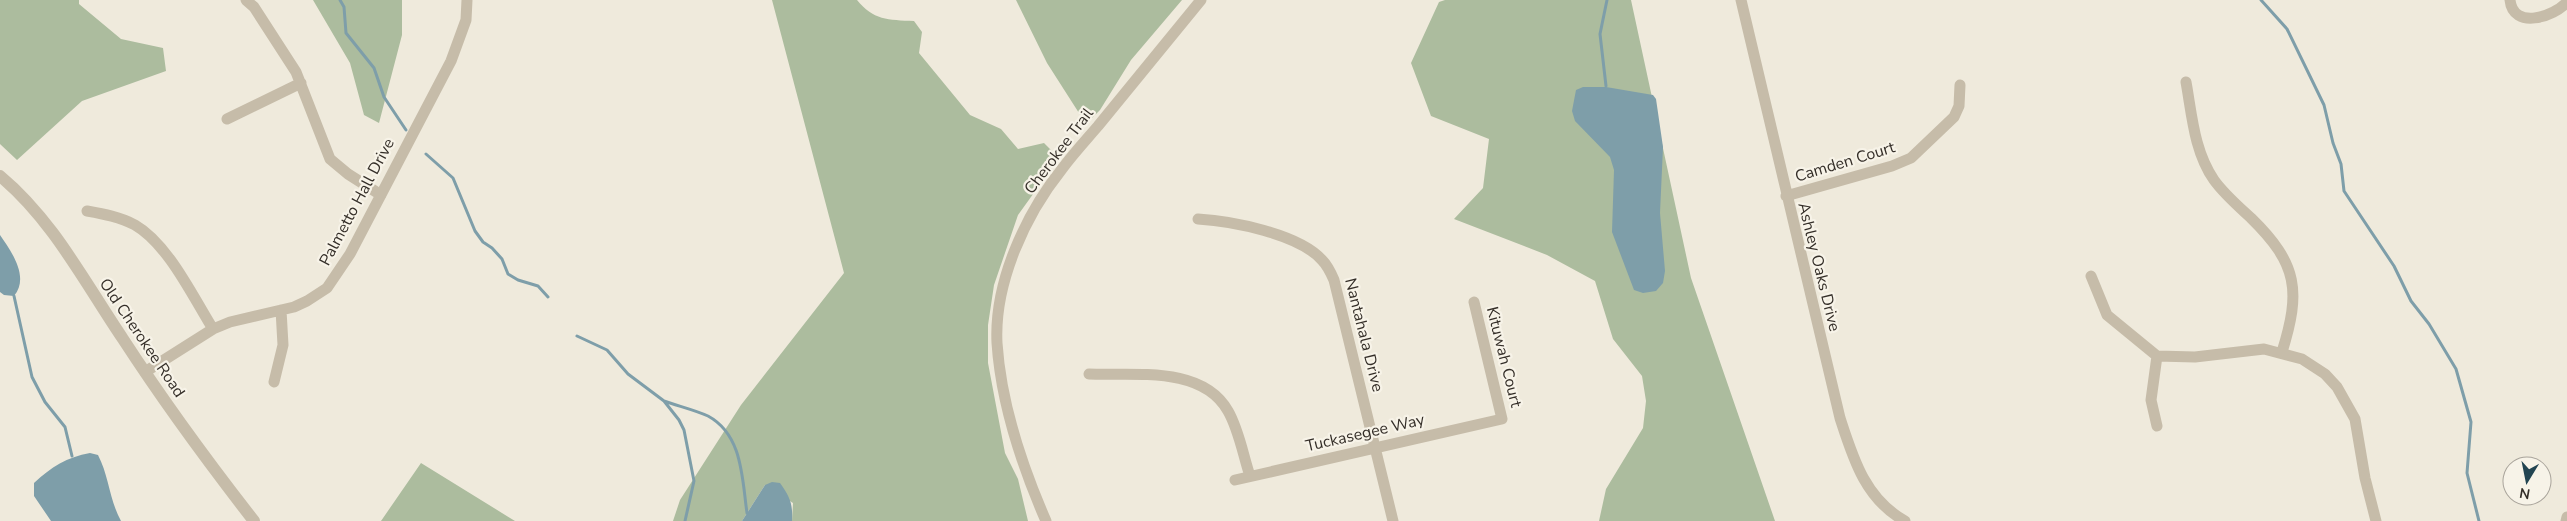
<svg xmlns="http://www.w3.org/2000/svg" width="2567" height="521" font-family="'Nunito Sans',sans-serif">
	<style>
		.green { fill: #acbc9e }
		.water { fill: #7e9ea9 }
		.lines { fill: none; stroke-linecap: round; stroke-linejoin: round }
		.stream { stroke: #7e9ea9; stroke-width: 3 }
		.minor { stroke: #c6bca9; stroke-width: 11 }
		.tertiary { stroke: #c6bca9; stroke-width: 12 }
		.labels { text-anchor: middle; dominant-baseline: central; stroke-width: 4.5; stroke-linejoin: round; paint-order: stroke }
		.street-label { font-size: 16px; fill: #342e28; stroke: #f7f3e8 }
	</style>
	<rect width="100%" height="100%" fill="#efeadc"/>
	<!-- green -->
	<path class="green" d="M0 0H79V4L121 39 163 48 166 71 82 101 17 160 0 144Z
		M313 0H402V35L379 123 364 115 350 63Z
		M772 0H857C873 20 888 20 914 21L922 32 919 53 970 115 1001 129 1018 149 1044 143 1053 152 1054 165 1018 215 994 285 988 325V363L1005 453 1018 479 1028 521H792L793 503 765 485 742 521H673L680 500 741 405 844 273Z
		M1016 0H1182L1131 60 1100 110 1086 124 1047 63Z
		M1445 0H1631L1691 278 1775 521H1599L1606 489 1643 428 1646 401 1642 376 1613 339 1595 281 1547 255 1454 219 1483 188 1489 139 1431 116 1411 63 1439 2Z
		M421 463 515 521H381Z"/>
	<!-- water -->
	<path class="water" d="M1583 87H1606L1653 95 1656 99 1663 147 1660 213 1665 271 1663 283 1656 291 1643 293 1634 290 1612 232 1614 170 1610 157 1575 121 1572 111 1576 90Z
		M0 235C11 251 30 277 14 296L4 295 0 292Z
		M90 453 98 455C109 476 109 499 121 521H51L34 496V483C51 467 67 457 90 453Z
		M772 482 780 483C790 497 793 504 792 521H742L765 485Z"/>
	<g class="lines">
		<!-- stream -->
		<path class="stream" d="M340 0 344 7 346 33 374 68 384 97 406 130
			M2261 0 2287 29 2324 105 2333 143 2341 164 2344 191 2394 266 2411 301 2429 324 2456 369 2471 422 2467 473 2479 521
			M1606 86 1600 34 1607 0
			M426 154 453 178 475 231 483 242 492 248 502 259 508 274 518 280 538 286 548 297
			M14 296 32 377 45 402 65 427 72 456
			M577 336 607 350 628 374 664 401 679 420 684 430 694 481 685 521
			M664 401C678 406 695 410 708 416 743 435 742 479 747 513"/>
		<!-- minor -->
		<path class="minor" d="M246 0 254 7 296 72 330 159 348 174 381 195
			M1741 0 1840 418C1853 458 1865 499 1905 521
			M2510 0C2513 30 2554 17 2567 2
			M2186 82C2192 115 2194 151 2214 180 2224 194 2238 206 2251 218 2298 264 2301 291 2282 352
			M227 119 301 83
			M1786 196 1892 166 1911 158 1954 117 1959 106 1960 85
			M87 211C104 214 120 217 135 225 168 244 193 297 213 329
			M1198 219C1232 221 1299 234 1322 260 1327 265 1331 273 1334 280L1393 521
			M2091 276 2107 315 2157 356 2195 357 2264 349 2302 359 2325 374 2337 387 2355 419 2365 478 2376 521
			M145 372 213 329 230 322 294 307 307 301 327 288 350 254 451 61 466 20 467 0
			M1089 374C1133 376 1202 365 1228 411 1239 430 1243 455 1250 476
			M274 382 283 345 281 310
			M2157 426 2151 400 2157 356
			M1235 480 1502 419 1474 302
			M1046 521C1022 466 1001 404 997 343 994 283 1025 215 1062 169 1073 154 1086 140 1098 126 1132 84 1167 42 1201 0
			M2566 521 2567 517"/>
		<!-- tertiary -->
		<path class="tertiary" d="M0 176C53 220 85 283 123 339 164 402 208 462 254 521"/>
	</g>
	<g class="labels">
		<!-- street labels -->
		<g class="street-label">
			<text transform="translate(1059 151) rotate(-53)">Cherokee Trail</text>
			<text transform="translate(1845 162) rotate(-17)">Camden Court</text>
			<text transform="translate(357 202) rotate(-62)">Palmetto Hall Drive</text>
			<text transform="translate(1819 267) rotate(76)">Ashley Oaks Drive</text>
			<text transform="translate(1364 335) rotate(76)">Nantahala Drive</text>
			<text transform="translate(142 338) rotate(56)">Old Cherokee Road</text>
			<text transform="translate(1504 357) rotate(76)">Kituwah Court</text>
			<text transform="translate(1365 433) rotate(-13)">Tuckasegee Way</text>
		</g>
	</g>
	<!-- north arrow -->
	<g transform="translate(2527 481) rotate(190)"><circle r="24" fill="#f7f3e8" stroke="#a9a49b"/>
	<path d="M0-4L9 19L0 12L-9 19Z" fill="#224451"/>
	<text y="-8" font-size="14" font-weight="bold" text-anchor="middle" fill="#342e28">N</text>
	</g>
</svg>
